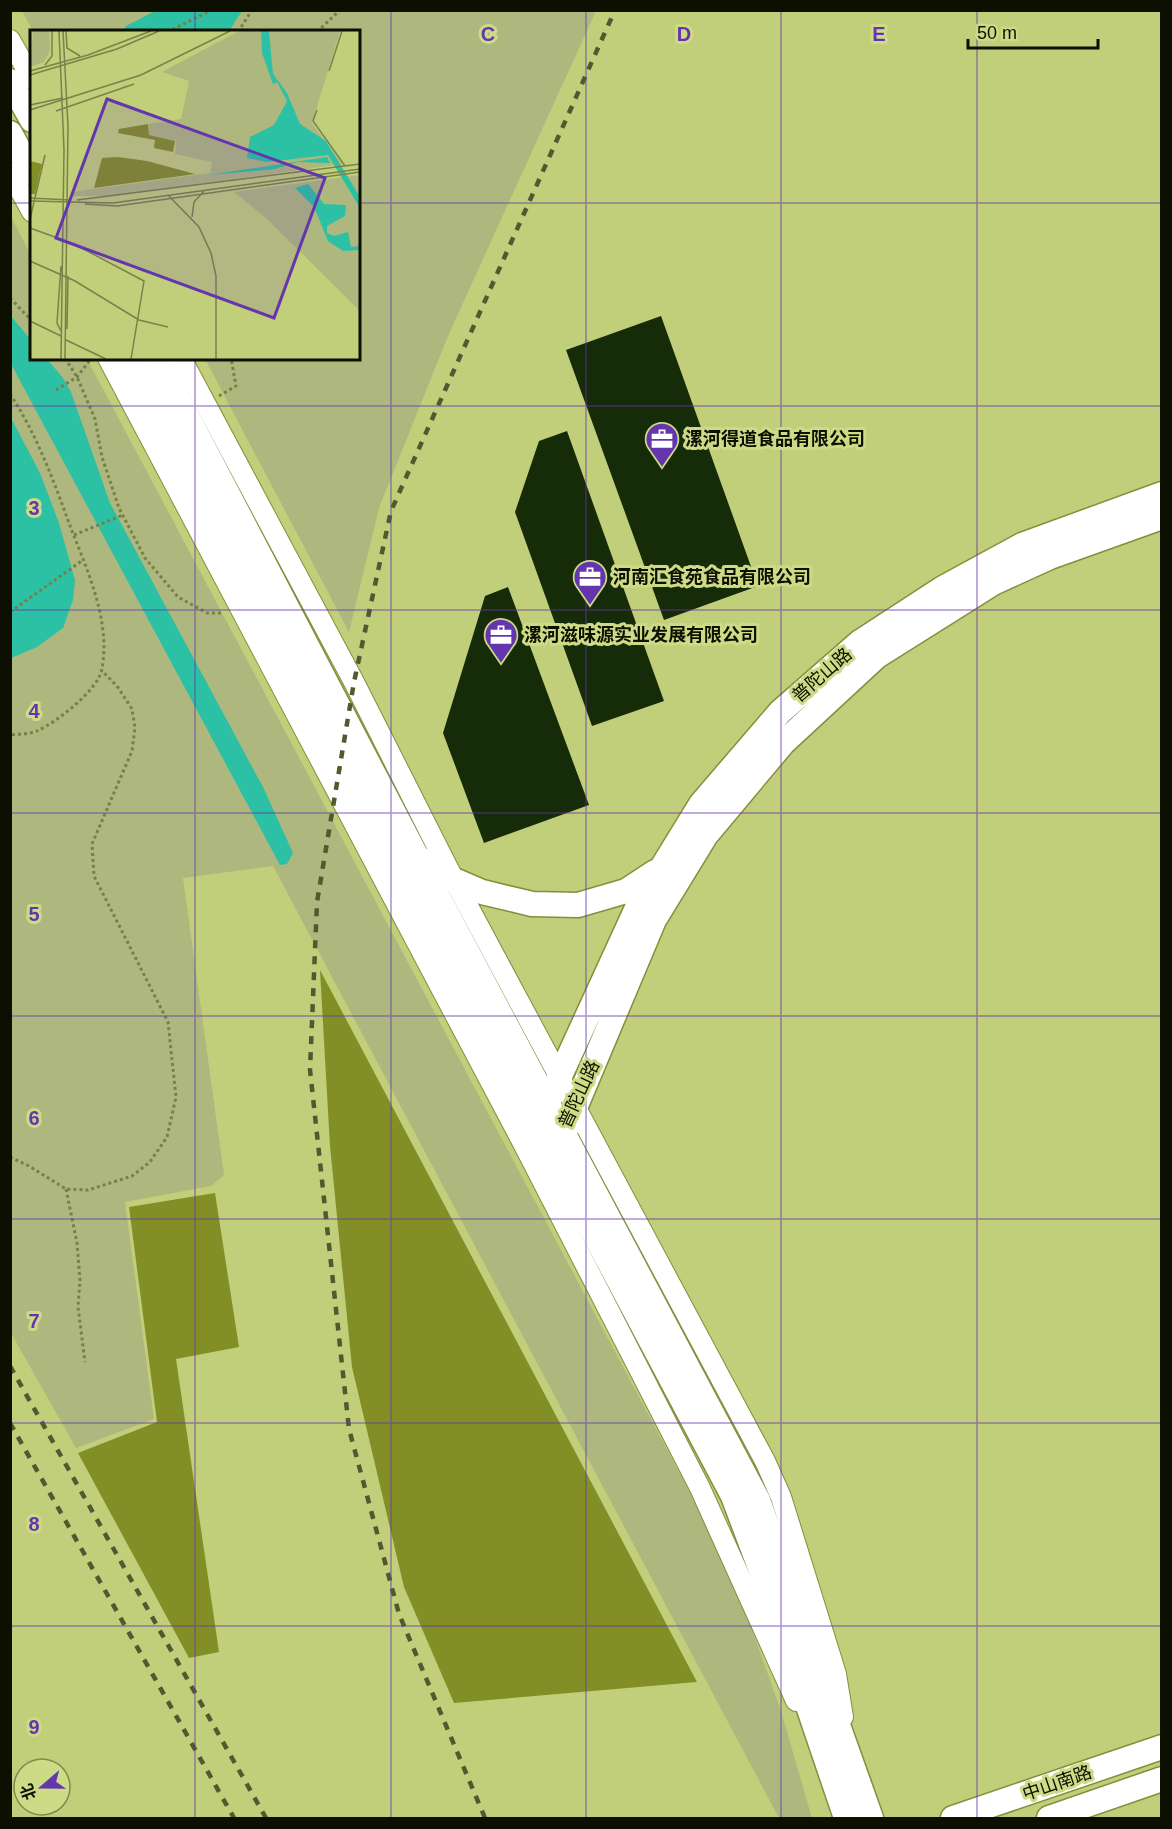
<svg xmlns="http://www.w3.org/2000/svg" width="1172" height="1829" font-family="Helvetica,'Noto Sans SC',sans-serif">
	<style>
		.green { fill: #aeb87e }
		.forest { fill: #828f26 }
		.water { fill: #2cc1a4 }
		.building { fill: #162c09 }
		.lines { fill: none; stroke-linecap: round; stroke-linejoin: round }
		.minor-casing { stroke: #848f3c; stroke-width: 22 }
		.major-casing { stroke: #848f3c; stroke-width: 27 }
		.path { stroke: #778048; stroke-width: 3; stroke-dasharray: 3 3; stroke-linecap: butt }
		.minor { stroke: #fff; stroke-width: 20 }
		.major { stroke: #fff; stroke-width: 24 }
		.rail { stroke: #52582f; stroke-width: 4.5; stroke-dasharray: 8 8; stroke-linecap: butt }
		.grid { fill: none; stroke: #6436ad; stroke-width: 1.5; stroke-opacity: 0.55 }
		.labels { text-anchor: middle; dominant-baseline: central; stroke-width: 6; stroke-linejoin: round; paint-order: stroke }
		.poi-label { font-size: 18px; font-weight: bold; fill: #0d0f00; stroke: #cedb86; text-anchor: start }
		.street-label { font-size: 18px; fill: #0d0f00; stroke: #cedb86 }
		.inset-road { fill: none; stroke: #798249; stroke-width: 1.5 }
		.view { fill: #6436ad; fill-opacity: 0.15; stroke: #6436ad; stroke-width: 3 }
		.inset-edge { fill: none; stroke: #0d0f00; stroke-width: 3 }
		.grid-label { font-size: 20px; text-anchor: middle; font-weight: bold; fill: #6436ad; stroke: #cedb86; stroke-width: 6; stroke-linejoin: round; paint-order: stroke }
	</style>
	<rect width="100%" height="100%" fill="#c1ce7a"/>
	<!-- green -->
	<path class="green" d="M22 11H596L448 336 379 508 349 632 205 359 358 358V32L33 31Z
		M10 215 31 255 32 358 87 359 696 1504 750 1624 781 1711 812 1818H779L273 866 183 878 224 1175 211 1186 125 1202 154 1419 76 1448 11 1333Z"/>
	<!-- forest -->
	<path class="forest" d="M320 970 697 1682 454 1703 404 1587 352 1367 330 1146Z
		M215 1193 239 1347 176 1359 219 1652 189 1658 78 1453 157 1422 129 1207Z"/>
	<!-- water -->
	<path class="water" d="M157 10H242V11L229 31H123L126 26Z
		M10 315 31 340 32 358 47 359 63 378 71 392 110 503 264 789 293 853 287 864 280 865 11 364Z
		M10 416 40 473 59 523 75 580 73 600 63 628 37 647 11 658Z"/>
	<!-- building -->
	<path class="building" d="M661 316 758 586 664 620 566 350Z
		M567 431 664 701 592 726 515 512 539 441Z
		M508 587 589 805 484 843 443 733 485 596Z"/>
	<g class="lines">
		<!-- minor casing -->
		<g class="minor-casing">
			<path id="minor" d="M10 40 32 79
				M10 172 32 212
				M108 358 525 1147 700 1488 796 1701
				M181 358 354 682 454 880 765 1461 781 1497 836 1674 843 1717"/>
		</g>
		<!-- major casing -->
		<g class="major-casing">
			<path id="major" d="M10 81 32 120
				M10 133 32 173
				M130 358 733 1496 771 1597 846 1818
				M157 358 417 857 758 1500 871 1818
				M1162 494 1022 545 943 588 860 642 780 712 701 804 637 908 548 1102 542 1137 564 1134 654 920 706 835 783 743 877 656 993 583 1050 557 1162 517
				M417 857 454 880 482 892 532 904 578 905 626 891 655 872
				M953 1818 1162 1747
				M1049 1818 1162 1779"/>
		</g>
		<!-- path -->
		<path class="path" d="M167 32 212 10
			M238 32 252 10
			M317 32 340 10
			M10 298 32 321
			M65 358 77 377 95 419 102 457 119 508 145 558 178 597 207 613H222
			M56 390 77 377 90 360
			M10 394C36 433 53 479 69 523 86 568 111 619 102 669 98 690 57 722 37 731 30 734 19 734 10 735
			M219 396 236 386 231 358
			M74 535 123 515
			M10 612 83 560
			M10 1157 29 1166 66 1189 88 1190 132 1176 150 1162 167 1137 176 1097 168 1022 94 876 92 844 132 751 135 728 132 709 117 686 102 671
			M66 1189 77 1243 80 1280 78 1307 85 1362"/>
		<!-- minor -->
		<use href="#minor" class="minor"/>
		<!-- major -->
		<use href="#major" class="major"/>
		<!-- rail -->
		<path class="rail" d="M10 1366 266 1818
			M10 1423 234 1818
			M485 1818 399 1614 349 1429 310 1070 317 902 354 682 391 511 615 10"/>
	</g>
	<!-- grid -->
	<path class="grid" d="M195 10V32M391 10V1818M586 10V1818M781 10V1818M977 10V1818M10 203H32M358 203H1162M195 358V1818M10 406H1162M10 610H1162M10 813H1162M10 1016H1162M10 1219H1162M10 1423H1162M10 1626H1162"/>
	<!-- icons -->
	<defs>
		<g id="office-pin" transform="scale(1.725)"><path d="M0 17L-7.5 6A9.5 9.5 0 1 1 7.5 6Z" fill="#6436ad" stroke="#cedb86"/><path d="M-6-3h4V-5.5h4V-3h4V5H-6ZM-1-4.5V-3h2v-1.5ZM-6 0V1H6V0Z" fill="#fff"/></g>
	</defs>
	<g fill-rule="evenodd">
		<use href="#office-pin" x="662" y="439"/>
		<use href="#office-pin" x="590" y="577"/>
		<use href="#office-pin" x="501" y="635"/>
	</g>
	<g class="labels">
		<!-- poi labels -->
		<g class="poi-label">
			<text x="685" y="439">漯河得道食品有限公司</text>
			<text x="613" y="577">河南汇食苑食品有限公司</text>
			<text x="524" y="635">漯河滋味源实业发展有限公司</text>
		</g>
		<!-- street labels -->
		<g class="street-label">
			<text transform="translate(822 675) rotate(-41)">普陀山路</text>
			<text transform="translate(579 1094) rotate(-65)">普陀山路</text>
			<text transform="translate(1057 1783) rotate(-19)">中山南路</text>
		</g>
	</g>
	<!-- overview -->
	<g transform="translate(30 30)">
		<rect width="330" height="330" fill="#c1ce7a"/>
		<path d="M3 1H19L20 20 14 32 0 37ZM209 1H310L282 93 312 134 85 166H42V162L180 143 182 132 145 124 146 111 119 105V94L151 89 159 51 132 42ZM330 145V281L235 187 204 162Z" fill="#aeb87e"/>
		<path d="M118 94 119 105 145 111 143 122 124 118 125 110 88 103 89 99ZM88 127 117 131 165 144 64 158 72 128ZM0 131 12 134 5 164H0Z" fill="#828f26"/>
		<path d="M231 1H239L243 44 257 63 270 94 296 111 330 167V178L298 125 237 132 217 128 220 107 244 95 257 71 247 52 243 54 232 23ZM297 127 300 133 268 132 245 139 179 145ZM278 154 294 174 316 175 315 186 297 196V203L304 206 318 202 321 217 330 216V220L313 221 298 211 284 177 265 158Z" fill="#2cc1a4"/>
		<path class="inset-road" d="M29 1 34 120 31 329M33 1 38 96 35 329M36 1 37 18 50 26M15 35 22 26V1M0 41 58 25 121 1M299 41 312 1M0 45 87 19 129 1M0 75 33 68M0 80 111 45 200 1M287 80 283 91 315 136M26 81 104 54M138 165 169 197 181 223 186 246V329M0 168 39 170M47 170 330 134M0 171 83 173 330 139M55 174 87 176 330 142M162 187 164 172 174 161M0 189 15 125M0 198 44 214 114 251 101 329M0 231 45 251 109 290 138 297M31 236 27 293 31 301M0 291 31 306M37 299 38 246M36 310 76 329"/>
		<path class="view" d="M77 69 295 148 244 288 26 208Z"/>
		<rect width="330" height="330" class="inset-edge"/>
	</g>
	<g class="grid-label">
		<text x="488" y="41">C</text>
		<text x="684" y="41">D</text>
		<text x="879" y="41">E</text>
		<text x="34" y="515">3</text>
		<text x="34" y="718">4</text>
		<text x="34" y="921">5</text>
		<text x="34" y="1125">6</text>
		<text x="34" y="1328">7</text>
		<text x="34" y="1531">8</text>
		<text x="34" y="1734">9</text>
	</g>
	<!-- border -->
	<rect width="1172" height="1829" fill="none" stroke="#0d0f00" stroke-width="24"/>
	<!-- north arrow -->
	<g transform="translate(42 1787) rotate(250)"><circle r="28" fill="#cedb86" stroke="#818950" stroke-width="1.5"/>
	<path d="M0-4.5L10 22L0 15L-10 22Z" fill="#6436ad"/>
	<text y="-9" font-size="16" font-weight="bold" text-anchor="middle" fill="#0d0f00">北</text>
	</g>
	<!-- scale -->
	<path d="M968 39v9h130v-9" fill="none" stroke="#0d0f00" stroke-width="3"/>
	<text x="977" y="39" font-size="18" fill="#0d0f00" stroke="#cedb86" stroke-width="4.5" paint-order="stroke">50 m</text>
</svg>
